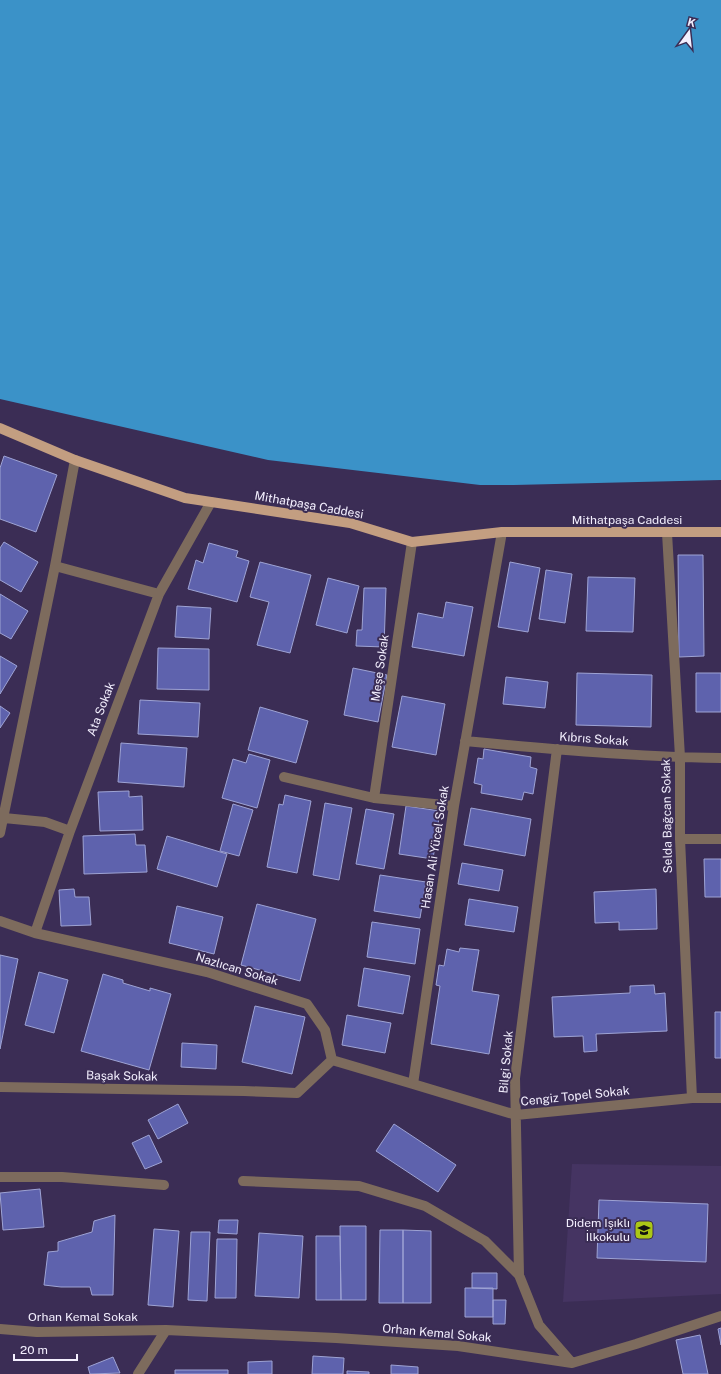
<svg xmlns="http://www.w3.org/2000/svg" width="721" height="1374" font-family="'Public Sans',sans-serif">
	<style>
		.built { fill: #453462 }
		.water { fill: #3b92c8 }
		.building { fill: #5e62ad; stroke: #9ea3d4 }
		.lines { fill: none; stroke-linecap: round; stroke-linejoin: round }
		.street { stroke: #7d6b5d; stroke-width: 10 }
		.primary { stroke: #c39e81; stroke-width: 10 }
		.labels { text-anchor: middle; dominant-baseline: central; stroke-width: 4; stroke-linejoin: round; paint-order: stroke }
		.street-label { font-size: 12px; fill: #f3effe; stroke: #3b2d55 }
		.poi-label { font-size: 12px; fill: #f3effe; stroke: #3b2d55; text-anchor: end }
	</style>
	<rect width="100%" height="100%" fill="#3b2d55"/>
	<!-- built -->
	<path class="built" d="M572 1164 721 1166V1294L563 1302Z"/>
	<!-- water -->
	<path class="water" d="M0 0H721V480L514 485H480L268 460 0 399Z"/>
	<!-- building -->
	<path class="building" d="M4 456 57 475 36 532 0 519V468Z
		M4 542 38 562 21 592 0 580V548Z
		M209 543 238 551 236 557 249 561 237 602 188 589 196 560 203 563Z
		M678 555H703L704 656 679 657Z
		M260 562 311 575 290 653 257 645 269 602 250 597Z
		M510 562 540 568 528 632 498 627Z
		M546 570 572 574 565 623 539 619Z
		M588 577 635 578 633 632 586 631Z
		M328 578 359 586 347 633 316 625Z
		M364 588H386L384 647 356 646 357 630H362Z
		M0 594 28 611 11 639 0 633Z
		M446 602 473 607 464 656 412 647 418 613 443 618Z
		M177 606 211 608 209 639 175 637Z
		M158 648 209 649V690L157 689Z
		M0 656 17 666 0 694Z
		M353 668 387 675 378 722 344 715Z
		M577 673 652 675 651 727 576 725Z
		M696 673H721V712H696Z
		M506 677 548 682 545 708 503 704Z
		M402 696 445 704 436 755 392 747Z
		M140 700 200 703 198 737 138 734Z
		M0 706 10 713 0 728Z
		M260 707 308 721 296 763 248 750Z
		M121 743 187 748 184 787 118 782Z
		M484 749 531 757 530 767 537 769 533 794 524 792 522 800 481 793 482 785 474 783 478 758 483 759Z
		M249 754 270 760 257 808 222 798 233 759 246 763Z
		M129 791V797L142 796 143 830 100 831 98 792Z
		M285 795 311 801 297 873 267 867 279 804 283 805Z
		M325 803 352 808 339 880 313 875Z
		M233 804 253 810 239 856 220 851Z
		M406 806 440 811 433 859 399 854Z
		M471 808 531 819 525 856 464 845Z
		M366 809 394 814 384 869 356 864Z
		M135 834 136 845H145L147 872 84 874 83 836Z
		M167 836 227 854 217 887 157 869Z
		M704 859H721V897H705Z
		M462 863 503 870 499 891 458 884Z
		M380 875 426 882 420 918 374 911Z
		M74 889 75 897H89L91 925 61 926 59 890Z
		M656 889 657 929 619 930V922L595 923 594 892Z
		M469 899 518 907 514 932 465 925Z
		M257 904 316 919 300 981 241 965Z
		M177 906 223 917 214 954 169 943Z
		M372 922 420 929 415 964 367 957Z
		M460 948 479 950 472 991 499 995 489 1054 431 1044 440 986 436 985 439 965 444 966 447 949 459 952Z
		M0 955 18 959 0 1049Z
		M364 968 410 976 403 1014 358 1006Z
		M39 972 68 980 54 1033 25 1025Z
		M103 974 123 980V983L150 991V988L171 994 149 1070 81 1051Z
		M654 985 655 994 665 993 667 1031 596 1034 597 1051 584 1052 583 1036 554 1037 552 997 630 993V986Z
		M255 1006 305 1017 292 1074 242 1062Z
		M715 1012H721V1058H715Z
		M347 1015 391 1023 385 1053 342 1045Z
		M182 1043 217 1045 216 1069 181 1067Z
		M178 1104 188 1123 158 1139 148 1120Z
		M394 1124 456 1165 438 1192 376 1151Z
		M149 1135 162 1162 145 1169 132 1143Z
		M40 1189 44 1227 3 1230 0 1193Z
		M599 1200 708 1204 706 1262 597 1258Z
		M115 1215 113 1295H92L90 1287H61L44 1285 48 1252 58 1251V1242L92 1232 94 1221Z
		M219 1220H238L237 1234 218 1233Z
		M340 1226H366V1300H341Z
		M154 1229 179 1231 173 1307 148 1305Z
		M380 1230H403V1303H379Z
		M403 1230 431 1231V1303H403Z
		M191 1232H210L207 1301 188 1300Z
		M259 1233 303 1236 299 1298 255 1296Z
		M316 1236H340L341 1300H316Z
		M217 1239H237L236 1298H215Z
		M472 1273H497V1289L472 1288Z
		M465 1288H493V1317H465Z
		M493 1300H506L505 1324H493Z
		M721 1328V1345L718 1329Z
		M700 1335 708 1374H683L676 1340Z
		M313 1356 344 1358 343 1374H312Z
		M113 1357 120 1373 90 1374 88 1367Z
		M272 1361V1374H248V1362Z
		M391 1365 418 1367V1374H391Z
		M175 1370H228V1374H175Z
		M347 1371 369 1372V1374H347Z"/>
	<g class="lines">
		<!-- street -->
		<path class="street" d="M667 533 680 757V839L692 1098
			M55 566 159 594
			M465 741C550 749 636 757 721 758
			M557 749 515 1078 519 1275 539 1325 572 1363
			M284 777 374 798 454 806
			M374 798 412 542
			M4 818 45 822 70 831
			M0 833 55 566 75 460
			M680 839H721
			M0 921 35 933 207 972 307 1004 325 1030 332 1060 297 1093 244 1091 0 1087
			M35 933 70 831 159 594 211 502
			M332 1060 413 1084 454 806 502 532
			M413 1084 516 1115 692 1098H721
			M0 1177H62L164 1185
			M243 1181 359 1186 425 1206 485 1241 519 1275
			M0 1329 37 1332 166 1330
			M138 1374 166 1330 336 1338 458 1346 572 1363 636 1344 721 1316"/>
		<!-- primary -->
		<path class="primary" d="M0 428 75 460 185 498 350 523 412 542 502 532H721"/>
	</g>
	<!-- icons -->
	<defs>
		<g id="school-square" transform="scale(1)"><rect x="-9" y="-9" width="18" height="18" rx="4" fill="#abc716" stroke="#3b2d55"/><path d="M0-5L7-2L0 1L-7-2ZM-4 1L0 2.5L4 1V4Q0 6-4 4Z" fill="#111"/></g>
	</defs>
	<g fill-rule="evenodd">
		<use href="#school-square" x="644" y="1230"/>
	</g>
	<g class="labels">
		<!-- street labels -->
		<g class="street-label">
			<text transform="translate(309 505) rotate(10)">Mithatpaşa Caddesi</text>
			<text x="627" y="520">Mithatpaşa Caddesi</text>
			<text transform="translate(380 668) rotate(-82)">Meşe Sokak</text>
			<text transform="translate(101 709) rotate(-69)">Ata Sokak</text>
			<text transform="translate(594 739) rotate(4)">Kıbrıs Sokak</text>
			<text transform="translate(667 816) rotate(-91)">Selda Bağcan Sokak</text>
			<text transform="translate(435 847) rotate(-81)">Hasan Ali Yücel Sokak</text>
			<text transform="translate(237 969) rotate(17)">Nazlıcan Sokak</text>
			<text transform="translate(506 1062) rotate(-85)">Bilgi Sokak</text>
			<text transform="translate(122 1076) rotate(1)">Başak Sokak</text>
			<text transform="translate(575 1096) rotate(-6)">Cengiz Topel Sokak</text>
			<text x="83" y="1317">Orhan Kemal Sokak</text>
			<text transform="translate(437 1333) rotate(5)">Orhan Kemal Sokak</text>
		</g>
		<!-- poi labels -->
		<g class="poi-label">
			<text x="630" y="1223">Didem Işıklı<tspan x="630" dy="14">İlkokulu</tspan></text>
		</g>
	</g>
	<!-- north arrow -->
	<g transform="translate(689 32) rotate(15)" stroke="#3b2d55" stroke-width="3" paint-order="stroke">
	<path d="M0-3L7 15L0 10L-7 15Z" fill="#f3effe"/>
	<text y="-6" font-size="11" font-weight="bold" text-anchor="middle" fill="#f3effe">K</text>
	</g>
	<!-- scale -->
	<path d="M14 1354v6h63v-6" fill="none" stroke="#f3effe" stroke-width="2"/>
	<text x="20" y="1354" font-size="12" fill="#f3effe" stroke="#3b2d55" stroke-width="3" paint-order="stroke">20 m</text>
</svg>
